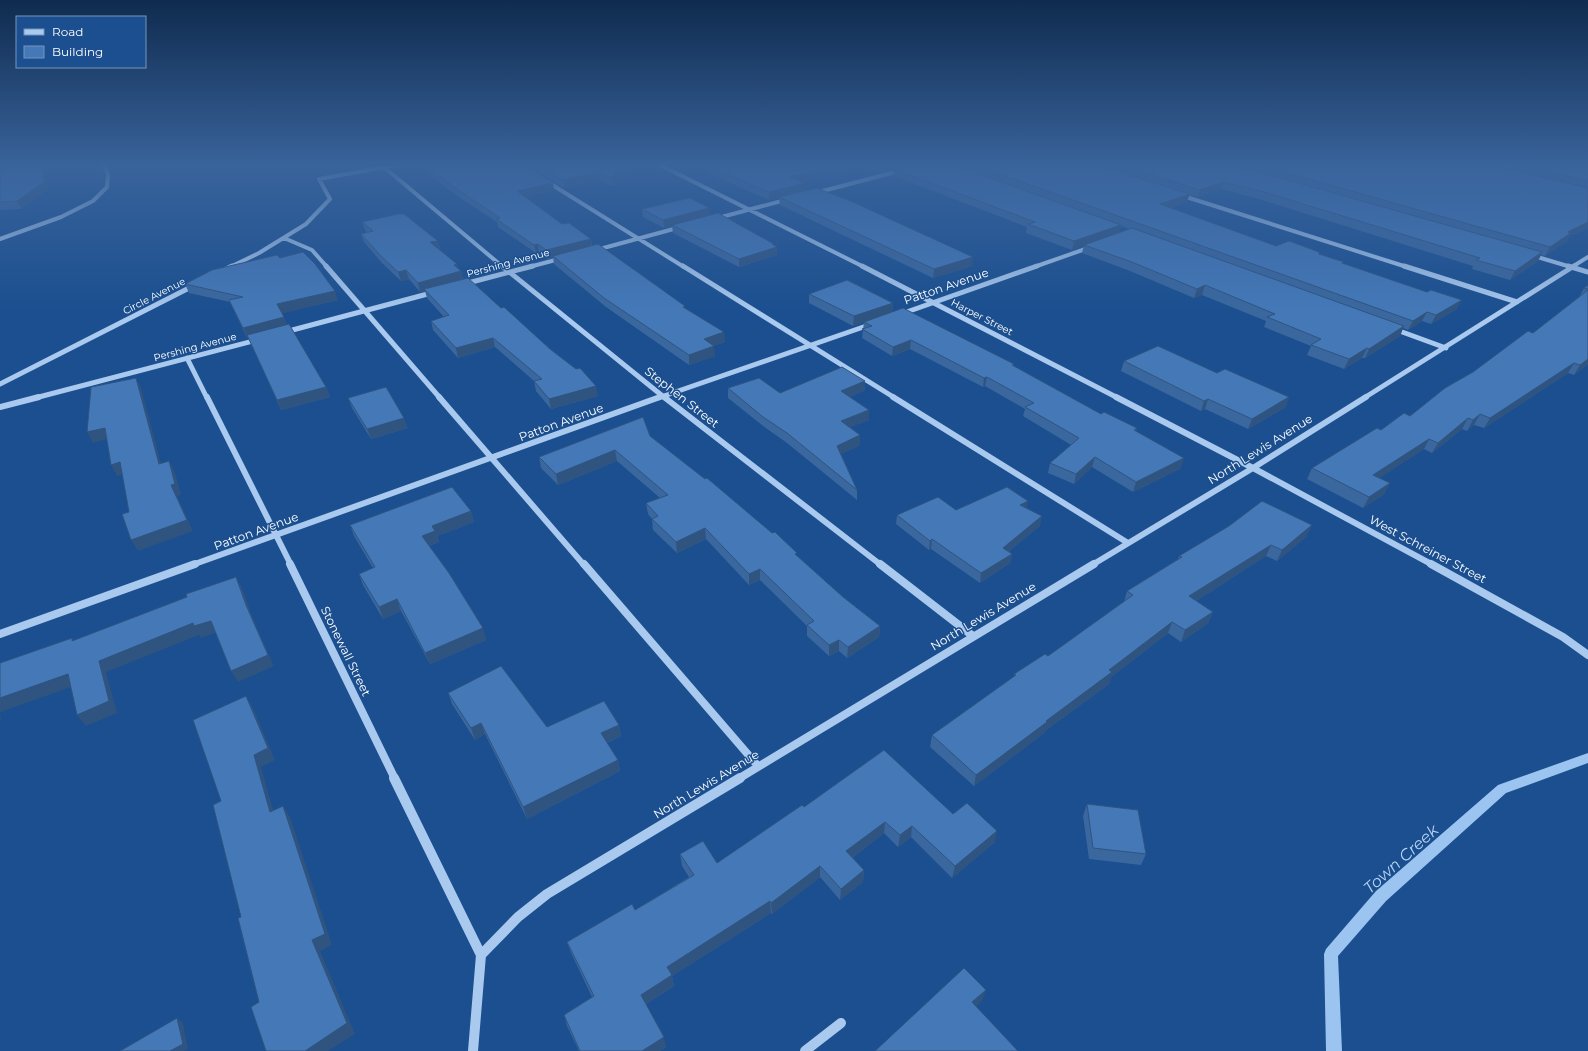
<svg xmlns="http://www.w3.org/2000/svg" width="1588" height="1051" font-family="Montserrat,sans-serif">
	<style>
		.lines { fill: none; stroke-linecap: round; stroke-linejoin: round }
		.stream { fill: #9cc4f0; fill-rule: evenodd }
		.minor-far4 { stroke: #a9c9ee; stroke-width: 4 }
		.minor-far3 { stroke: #a9c9ee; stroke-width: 5 }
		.minor-far2 { stroke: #a9c9ee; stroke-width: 6 }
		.minor-far1 { stroke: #a9c9ee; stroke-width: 8 }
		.minor { stroke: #a9c9ee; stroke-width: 10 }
		.wall { fill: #3a679d; fill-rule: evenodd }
		.shaded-wall { fill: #305480 }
		.building { fill: #4478b7; stroke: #305480 }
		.labels { text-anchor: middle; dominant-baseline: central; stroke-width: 3; stroke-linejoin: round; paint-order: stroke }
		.far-street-label { font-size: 10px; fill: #fff; stroke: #1b4f8f }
		.street-label { font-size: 12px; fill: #fff; stroke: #1b4f8f }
		.near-water-label { font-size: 16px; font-style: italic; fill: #b5d3f5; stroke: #1b4f8f }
	</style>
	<rect width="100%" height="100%" fill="#1b4f8f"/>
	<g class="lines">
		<!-- stream -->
		<path class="stream" d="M1588 753V763L1506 793 1386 901 1338 956 1342 1051H1326L1324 954 1326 949 1376 891 1498 785Z"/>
		<!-- minor-far4 -->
		<path class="minor-far4" d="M658 164 864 267
			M384 167 503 267
			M1499 171 1516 164
			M546 181 684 267
			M815 193 903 170
			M1180 195 1407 267
			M714 219 789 199
			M284 238 312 250 327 267
			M0 239 61 217 93 201 107 187 108 174 103 164
			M596 250 681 227
			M1531 255 1571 267
			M230 267 259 253 306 224 330 199 319 179 402 164
			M529 267 563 258
			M1034 267 1091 247
			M1572 267 1588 257"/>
		<!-- minor-far3 -->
		<path class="minor-far3" d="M326 266 440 398
			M502 266 665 398
			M683 266 895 398
			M862 266 1118 398
			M1404 266 1517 302
			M1568 266 1588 272
			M226 269 232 266
			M464 284 533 266
			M901 314 1037 266
			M1394 329 1446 348
			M285 332 435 292
			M187 358 207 398
			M0 384 195 285
			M35 398 257 340
			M658 398 872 324
			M1364 398 1574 266"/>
		<!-- minor-far2 -->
		<path class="minor-far2" d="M207 397 291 565
			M439 397 584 565
			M664 397 881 565
			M893 397 1128 543
			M1116 397 1253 468 1433 565
			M0 407 39 397
			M192 565 660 397
			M1092 565 1253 468 1366 397"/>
		<!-- minor-far1 -->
		<path class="minor-far1" d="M290 564 395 779
			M584 564 758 766
			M880 564 973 636
			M1431 564 1563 637 1588 655
			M0 634 195 564
			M738 779 1094 564"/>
		<!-- minor -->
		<path class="minor" d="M394 778 481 955
			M473 1051 481 955 518 917 547 894 740 778
			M805 1051 841 1023"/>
	</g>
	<!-- wall -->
	<path class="wall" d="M0 164 48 189 21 209 0 210Z
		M416 164H523L554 190 525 197 562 224 591 239 592 245 685 308 725 342 713 346 715 356 689 365 606 307 554 264 553 257 547 259 539 252 536 253 498 227 497 222 456 195Z
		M526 164H631L632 172 618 175 612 186 599 179 564 188Z
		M696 164H1507L1500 167 1510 169 1513 164H1588V228L1569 237 1567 241 1545 256 1541 255 1538 261 1510 280 1472 269 1473 266 1259 199 1221 189 1198 197 1189 195 1187 201 1170 208 1276 246 1319 254 1457 309 1431 324 1422 321 1408 330 1403 328 1400 336 1365 358H1362L1344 369 1307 355 1311 346 1264 327 1266 321 1202 295 1194 298 1130 271 1082 253 1084 245 1072 250 1026 233 1027 227 894 176V169L882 172H875L864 167 802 182 806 183V191L972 266 933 278 780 205 779 198 769 200 710 174V172ZM1121 226 1130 229 1119 233Z
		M642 209 709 215 777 247V255L739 267 673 233 672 226 664 228 643 217Z
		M362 222 438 241 440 249H439L457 264 458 269 461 271 463 279 598 396 551 409 536 391 534 381 495 347 458 358 433 330 431 321 444 317 427 298 425 291 420 292 409 279 401 281 383 264 364 242 361 234 367 232 365 230Z
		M280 258 338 300 282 313 287 325 326 387 330 397 281 410 248 337 247 338 230 302 189 293 185 284Z
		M1588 285V364L1574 375 1568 373 1484 428 1474 425 1467 431 1462 429 1432 453 1424 449 1379 478 1390 483 1384 494 1363 508 1307 479 1312 468 1381 430 1410 416 1473 372 1533 333 1579 297 1584 288Z
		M809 294 893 303 892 312 1014 364V366L1101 414 1137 428 1136 431 1181 468 1133 492 1092 467 1074 484 1048 473 1050 463 1071 445 1023 416 1025 409 985 386 983 387 910 349 892 356 862 338 864 322 853 326 809 303Z
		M1124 361 1217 373 1286 407 1248 429 1205 409 1201 411 1121 371Z
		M728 388 780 393 865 390 850 397 869 420 850 427 860 435V445L841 454 857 490V500L787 443 763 426 728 398Z
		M348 398 408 428 371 439 352 408Z
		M650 436 797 556 843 597 880 626 879 637 847 658 839 651 829 656 807 636V626L760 580 749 585 706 539 677 553 653 530 652 519 648 514 646 503 660 498 617 461 558 485 541 468 539 457Z
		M1026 508 1040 526 1009 551 1012 554 1010 563 980 583 931 549 929 550 896 524 897 515 956 510Z
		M471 511 474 522 437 536 439 542 429 546 486 640 430 664 401 611 383 619 363 585 359 574 373 568 354 536 350 525Z
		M1307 536 1277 561 1266 556 1196 601 1213 612 1208 623 1181 642 1168 633 1111 677 1109 684 1045 731 1044 733 974 786 930 747 932 735 1014 677V674L1048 656 1124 602 1127 591 1178 559 1179 556Z
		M448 693 547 727 619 725 621 736 607 743 618 760 620 771 527 819 485 734 475 740 452 704Z
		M1087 804 1146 854 1141 865 1089 859 1083 816Z
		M804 807 953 814 995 842 952 878 911 837 898 847 884 833 852 858 864 870 863 882 840 900 820 877 772 914 771 913 672 976 674 986 646 1004 666 1047 660 1051H579L567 1026 564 1015 592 997 571 953 567 942 635 910 689 877 682 866 680 854 717 863Z"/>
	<!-- shaded-wall -->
	<path class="shaded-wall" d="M42 164H45L48 189 21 209 17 201Z
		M631 164 632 172 618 175 612 186 611 178 617 168Z
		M847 164H864V167L790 185V177Z
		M886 164H916L882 172 883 165Z
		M1500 164H1507L1498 168Z
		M598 172 599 179 564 188 563 180Z
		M1223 182 1221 189 1198 197 1200 190Z
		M553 183 554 190 519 199 517 191Z
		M806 183V191L779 197V198L769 200V192Z
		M1190 194 1187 201 1158 212 1160 204Z
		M709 208V216L664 228 663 220Z
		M1588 222V228L1569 237 1567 241 1545 256 1550 247 1568 232Z
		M1121 225 1119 233 1072 250 1074 241Z
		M591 239 592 247 553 256V257L547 259 546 250Z
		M438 241 440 249 433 251 430 242Z
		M538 244 539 252 536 253 534 245Z
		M772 244H774V247H777V255L739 267V259Z
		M1542 252 1538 261 1510 280 1515 271Z
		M973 257 972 266 933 278 934 269Z
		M457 264 459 272 461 271 464 280 424 289 425 291 420 292 418 283 454 265Z
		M406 270 409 279 401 281 398 272Z
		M1205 285 1202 295 1194 298 1197 289Z
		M335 291 338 300 280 314 277 304Z
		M1462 300 1457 309 1431 324 1436 315Z
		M893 303 892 312 853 326 854 316Z
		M1427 312 1422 321 1408 330 1413 321Z
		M284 317 288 327 247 338 243 328Z
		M1404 326 1400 336 1365 358 1369 349Z
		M724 332 725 342 704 349V339Z
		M493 338 495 347 458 358 456 348Z
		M911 340 910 349 892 356 893 347Z
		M714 346 715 356 689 365V355Z
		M1367 348 1362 358 1344 369 1349 359Z
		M1588 359V364L1574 375 1580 365Z
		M1574 363 1568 373 1484 428 1490 418Z
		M987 377 985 386 983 387 984 378Z
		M136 378 141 388 164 475 159 464Z
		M865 381V390L841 401V391Z
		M596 386 598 396 551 409 549 399Z
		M326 387 330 397 281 410 277 400Z
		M1289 397 1286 407 1248 429 1252 419Z
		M1208 399 1205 409 1201 411 1204 401Z
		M869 410V420L841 431V421Z
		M1480 414 1474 425 1467 431 1473 420Z
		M404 418 408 428 371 439 367 429Z
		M1468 418 1462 429 1432 453 1438 443Z
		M105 428 110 438 93 443 87 432Z
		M860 435V445L837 456V446Z
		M1429 439 1424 449 1368 486 1373 475Z
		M615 450 617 461 558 485 556 474Z
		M1095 457 1092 467 1074 484 1076 474Z
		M1184 458 1181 468 1133 492 1136 482Z
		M169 461 175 472 181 495 177 496 193 531 138 551 131 540 171 485Z
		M120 462 126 473 117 476 111 465Z
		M1390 483 1384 494 1363 508 1369 497Z
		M1028 501 1026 511 1020 505Z
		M471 511 474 522 437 536 439 542 425 547 422 536 432 526Z
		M1042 516 1040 526 1001 557 1003 548Z
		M1312 525 1307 536 1277 561 1282 550Z
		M705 528 706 539 677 553 676 542Z
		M932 539 931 549 929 550 930 541Z
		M1271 545 1266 556 1185 608 1189 596Z
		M1012 554 1010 563 980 583 981 573Z
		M760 569V580L749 585V574Z
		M236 577 242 588 252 616 274 666 238 682 231 671Z
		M397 599 401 611 383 619 379 607Z
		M1213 612 1208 623 1181 642 1185 630Z
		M211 621 217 632 201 638 199 635 106 672 117 713 86 726 77 715 99 661 193 623Z
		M1172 622 1168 633 1111 677 1109 684 1045 731 1044 733 974 786 976 775 1046 721 1109 670Z
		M880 626 879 637 847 658 848 647Z
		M483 628 486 640 430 664 425 653Z
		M839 640V651L829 656V645Z
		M68 674 77 685 0 712 1 719 0 720V698Z
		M246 696 253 708 275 760 261 767 277 824 270 812 254 755Z
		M481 723 485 734 475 740 471 728Z
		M619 725 621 736 604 744 601 733Z
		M618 760 620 771 527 819 523 807Z
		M283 806 290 817 332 945 320 951 355 1034 328 1051H305L312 940Z
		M885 822 884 833 845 863 846 851Z
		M912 826 911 837 898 847 900 835Z
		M997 831 995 842 952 878 955 866Z
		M820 866V877L772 914 771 903Z
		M864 870 863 882 840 900 841 889Z
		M770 901 771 913 672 976 674 986 644 1005 641 995 667 967Z
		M986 990 982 1001 970 1013 972 1002Z
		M177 1018 183 1023 188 1049 184 1051H170Z
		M664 1037 666 1047 660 1051H642Z"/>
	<!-- building -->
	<path class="building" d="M0 164H42L44 182 17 201 0 202Z
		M424 164H523L553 183 517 191 562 224 569 223 591 239 546 250 538 244 534 245 496 219 500 218 454 187Z
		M536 164H631L617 168 611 178 598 172 563 180Z
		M708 164H847L790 177 806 183 769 192 710 167 711 165Z
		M874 164H886L883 165Z
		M914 164H951L1121 225 1074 241 1028 224 1035 222 894 169Z
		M972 164H1094L1190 194 1160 204 1276 246 1289 241 1319 252V254L1344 262 1342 263 1427 292 1431 290 1462 300 1436 315 1427 312 1413 321Z
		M1118 164H1231L1542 252 1515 271 1476 260 1480 258 1261 191 1223 182 1200 190Z
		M1256 164H1488L1588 188V222L1568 232 1571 233 1550 247Z
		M1518 164H1588V181Z
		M817 188 855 203 973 257 934 269 779 197Z
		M690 198 709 208 663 220 642 209Z
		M718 213 774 244H772L777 247 739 259 672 225Z
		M398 214H404L438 241 430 242 457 264 454 265 461 271 418 283 406 270 398 272 381 256 361 234 373 231 362 222Z
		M1132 228 1404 326 1369 349 1367 348 1349 359 1311 345 1321 339 1267 317 1275 314 1205 285 1197 289 1132 262 1084 245Z
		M598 244 685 306 683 307 724 332 704 339 714 346 689 355 604 298 553 256Z
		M303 252 315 264 335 291 277 304 284 317 243 328 229 300 243 297 185 284 212 270 277 255 280 258Z
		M468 278 501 308 504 307 550 349 576 369 580 368 596 386 549 399 534 381 542 379 493 338 456 348 431 321 449 315 424 289Z
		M847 280 893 303 854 316 809 294Z
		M1588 285V289L1584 288Z
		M1588 290V359L1580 365 1574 363 1490 418 1480 414 1473 420 1468 418 1438 443 1429 439 1373 475 1390 483 1369 497 1312 468 1377 428 1381 430 1404 413 1410 416 1445 388 1473 372 1528 331 1533 333Z
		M903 308 1014 364 1012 365 1101 414 1104 412 1137 428 1134 430 1184 458 1136 482 1095 457 1076 474 1050 463 1079 438 1025 407 1034 403 987 377 984 378 911 340 893 347 862 329 872 326 864 322Z
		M289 324 326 387 277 400 247 335Z
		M1158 346 1217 373 1225 369 1289 397 1252 419 1208 399 1204 401 1124 361Z
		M842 367 865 381 841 391 869 410 841 421 860 435 837 446 857 490 787 433 763 417 728 388 759 378 780 393Z
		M136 378 159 464 169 461 175 484 171 485 187 520 131 540 122 514 129 512 120 462 111 465 105 428 87 432 91 387Z
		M386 387 404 418 367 429 348 398Z
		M643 417 650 436 705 479 707 478 772 533 775 532 797 553 795 554 843 597 880 626 848 647 839 640 829 645 807 625 814 621 760 569 749 574 705 528 676 542 652 519 658 516 646 503 668 495 615 450 556 474 539 457Z
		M452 487 471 511 432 526 435 531 422 536 449 573 483 628 425 653 397 599 379 607 359 574 375 567 350 525Z
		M1007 487 1028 501 1020 505 1042 516 1003 548 1012 554 981 573 932 539 930 541 897 515 938 497 956 510Z
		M1262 501 1312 525 1282 550 1271 545 1189 596 1213 612 1185 630 1172 622 1109 670 1112 672 1046 721 1047 722 976 775 932 735 1016 675 1014 674 1045 654 1048 656 1133 595 1127 591 1182 557 1179 556 1229 526Z
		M236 577 246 605 268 655 231 671 211 621 194 626 193 623 99 661 109 701 77 715 68 674 0 698V663L72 638V641L187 597 186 594Z
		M501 666 547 727 604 701 619 725 601 733 618 760 523 807 481 723 471 728 448 693Z
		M246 696 268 748 254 755 270 812 283 806 325 934 312 940 347 1023 305 1051H266L251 1007 259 1002 238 918 241 917 213 805 221 801 193 720Z
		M884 750 953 814 967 803 997 831 955 866 912 826 900 835 885 822 846 851 864 870 841 889 820 866 771 903 770 901 667 967 672 975 641 995 664 1037 642 1051H580L564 1015 594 996 567 942 632 904 635 910 694 875 680 854 703 841 717 863 802 805 804 807Z
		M1087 804 1138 810 1146 854 1093 848Z
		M964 968 986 990 972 1002 1018 1051H875Z
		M177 1018 183 1044 170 1051H120Z"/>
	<!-- sky -->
	<linearGradient id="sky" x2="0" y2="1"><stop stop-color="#0f2b4f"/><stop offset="0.53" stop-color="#39639b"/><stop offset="1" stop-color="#39639b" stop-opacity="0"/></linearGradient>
	<rect width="1588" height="311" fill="url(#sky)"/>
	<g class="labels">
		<!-- far-street labels -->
		<g class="far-street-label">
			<text transform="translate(508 263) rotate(-15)">Pershing Avenue</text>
			<text transform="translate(154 296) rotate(-27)">Circle Avenue</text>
			<text transform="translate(982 317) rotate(27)">Harper Street</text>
			<text transform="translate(195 347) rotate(-15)">Pershing Avenue</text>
		</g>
		<!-- street labels -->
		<g class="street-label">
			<text transform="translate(946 286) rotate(-19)">Patton Avenue</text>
			<text transform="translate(682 397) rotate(38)">Stephen Street</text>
			<text transform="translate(561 422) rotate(-20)">Patton Avenue</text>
			<text transform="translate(1260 449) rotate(-32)">North Lewis Avenue</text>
			<text transform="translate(256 531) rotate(-20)">Patton Avenue</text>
			<text transform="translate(1428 549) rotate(28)">West Schreiner Street</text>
			<text transform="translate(983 616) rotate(-31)">North Lewis Avenue</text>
			<text transform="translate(346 651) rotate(64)">Stonewall Street</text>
			<text transform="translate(706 784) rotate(-31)">North Lewis Avenue</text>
		</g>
		<!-- near-water labels -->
		<g class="near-water-label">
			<text transform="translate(1401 859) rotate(-42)">Town Creek</text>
		</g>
	</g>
	<!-- legend -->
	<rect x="16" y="16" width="130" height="52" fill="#1b4f8f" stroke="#7695bc"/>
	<rect x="24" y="29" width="20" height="6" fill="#a9c9ee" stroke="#7695bc"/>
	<text x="52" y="36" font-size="12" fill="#ffffff">Road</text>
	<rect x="24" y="46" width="20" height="12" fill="#4478b7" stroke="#7695bc"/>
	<text x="52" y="56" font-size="12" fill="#ffffff">Building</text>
</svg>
